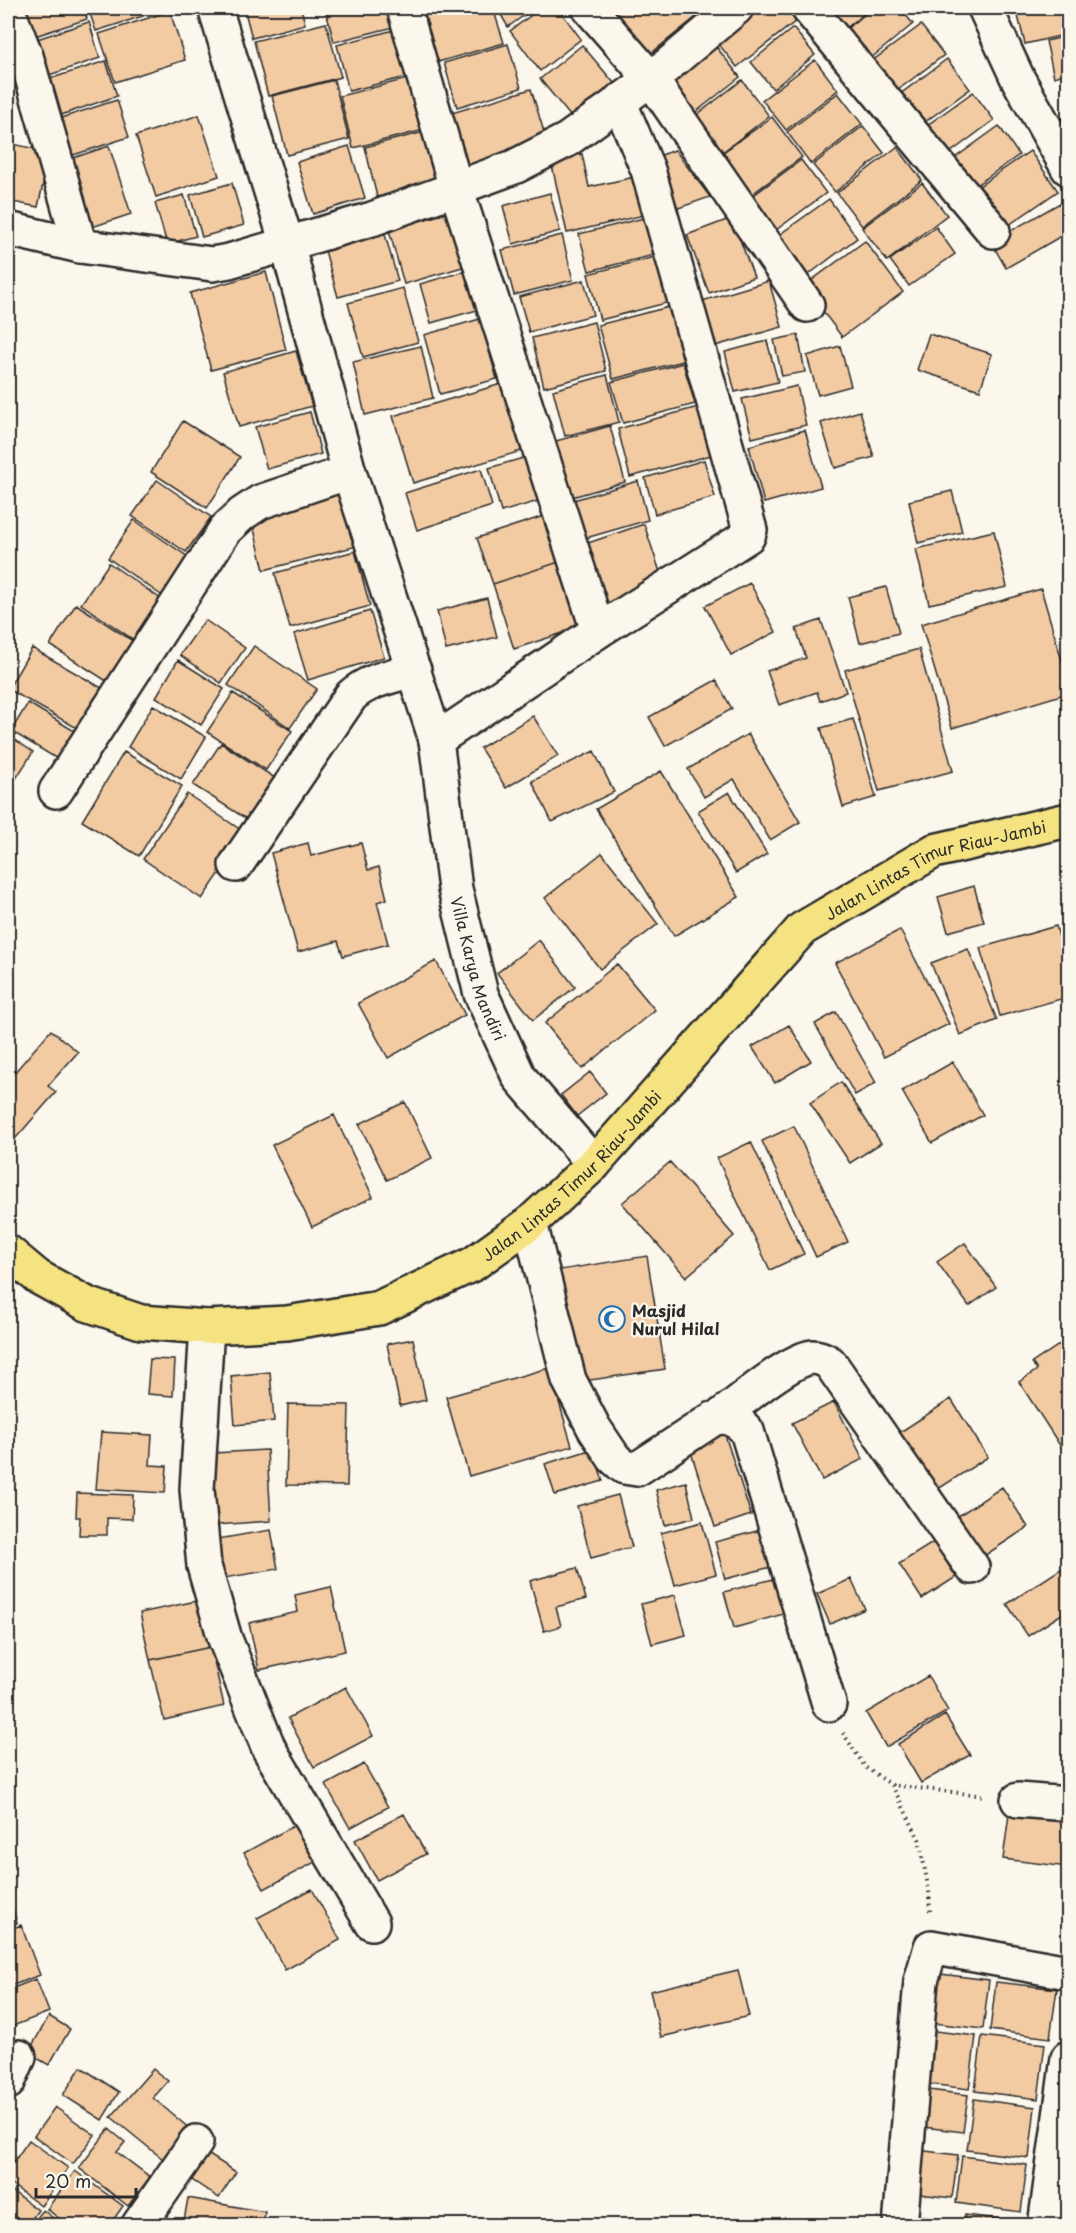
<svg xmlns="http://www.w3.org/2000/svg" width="1076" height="2233" font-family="'Playpen Sans',sans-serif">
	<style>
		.building { fill: #f3cba3; stroke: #2b2b2b; stroke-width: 1.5 }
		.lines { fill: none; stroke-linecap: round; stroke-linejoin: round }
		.minor-casing { stroke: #2b2b2b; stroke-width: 38 }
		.highway-casing { stroke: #2b2b2b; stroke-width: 38 }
		.path { stroke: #2b2b2b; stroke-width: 4; stroke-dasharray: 1.5 4.5; stroke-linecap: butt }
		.minor { stroke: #fbf7ec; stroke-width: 33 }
		.highway { stroke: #f5e382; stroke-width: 33 }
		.labels { text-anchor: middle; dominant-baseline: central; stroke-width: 4.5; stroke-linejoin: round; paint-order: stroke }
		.street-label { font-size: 16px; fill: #2b2b2b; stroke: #fbf7ec }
		.poi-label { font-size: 16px; font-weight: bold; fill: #2b2b2b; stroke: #fbf7ec; text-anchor: start }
	</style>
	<rect width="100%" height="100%" fill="#fbf7ec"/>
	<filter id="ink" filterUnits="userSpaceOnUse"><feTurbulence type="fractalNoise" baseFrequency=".0167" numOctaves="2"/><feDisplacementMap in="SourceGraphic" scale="12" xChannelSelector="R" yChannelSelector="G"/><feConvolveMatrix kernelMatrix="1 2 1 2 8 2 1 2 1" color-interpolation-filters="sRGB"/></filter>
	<g filter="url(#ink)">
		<!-- building -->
		<path class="building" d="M19 8H84L87 19 29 38Z
			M88 8H141L143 16 96 31Z
			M244 8H301L305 24 252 38Z
			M325 8H389L394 27 334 42Z
			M422 8H493L504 43 438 62Z
			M497 8H534L508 27Z
			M541 8H558L581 39 540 71 510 31Z
			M622 8H696L701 13 644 59 610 17Z
			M749 8H786L796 21 737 67 712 36Z
			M826 8H871L839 34Z
			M873 8H900L913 24 865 63 841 33Z
			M1016 8H1067L1068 34 1025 44Z
			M170 11 185 60 115 82 99 34Z
			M89 22 100 58 46 76 34 40Z
			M326 23 341 77 268 96 254 41Z
			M921 25 944 55 891 95 868 64Z
			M793 28 815 55 773 89 751 62Z
			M394 30 406 77 349 91 337 45Z
			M1068 36V73L1054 77 1046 41Z
			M710 39 740 77 691 116 661 79Z
			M508 44 521 88 457 107 444 63Z
			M582 45 614 83 571 117 540 79Z
			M947 59 970 89 918 127 895 98Z
			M815 60 838 90 786 130 762 100Z
			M106 61 117 96 55 117 43 81Z
			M411 78 424 130 353 148 340 96Z
			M334 80 349 139 287 155 272 96Z
			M742 80 769 116 716 157 689 121Z
			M531 89 547 142 468 166 452 113Z
			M973 92 994 120 943 158 922 129Z
			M838 93 862 124 811 164 787 132Z
			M117 100 129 137 67 157 55 120Z
			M199 115 219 176 156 197 136 136Z
			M772 117 802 157 748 197 718 156Z
			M863 126 884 153 835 192 813 165Z
			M999 126 1019 155 968 191 948 163Z
			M436 129 448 178 377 197 365 147Z
			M8 143 50 152 38 207 8 201Z
			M109 146 131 214 89 228 67 160Z
			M349 146 365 198 313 214 297 162Z
			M897 147 922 180 862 226 837 193Z
			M675 150 710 197 670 211 651 159Z
			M1030 151 1058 191 1003 229 975 189Z
			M582 154 589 187 635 177 644 215 567 233 551 161Z
			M801 160 826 193 776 230 751 197Z
			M232 183 244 225 202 237 190 195Z
			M922 183 947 215 887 261 862 228Z
			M550 193 560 231 513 244 503 206Z
			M184 195 196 236 167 244 155 203Z
			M829 199 857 238 808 275 779 235Z
			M1060 203 1068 219V232L1006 268 991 242Z
			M450 212 466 266 404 284 389 230Z
			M648 217 658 254 589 271 579 234Z
			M732 218 754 277 709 293 687 235Z
			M936 227 955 254 909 286 890 260Z
			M384 231 398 281 338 297 324 247Z
			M562 235 573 280 514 295 502 250Z
			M865 241 903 292 842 337 804 286Z
			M659 256 670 302 600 320 588 274Z
			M466 271 477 310 431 323 420 284Z
			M266 272 286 350 211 370 190 293Z
			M584 280 593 315 529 332 519 297Z
			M769 281 782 327 715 346 702 301Z
			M403 288 418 342 363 357 348 303Z
			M669 307 683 361 613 379 598 325Z
			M480 319 497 379 440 394 424 335Z
			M594 322 606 371 544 387 532 338Z
			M929 334 992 354 980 390 917 370Z
			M798 335 805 372 782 376 774 340Z
			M767 341 778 382 735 392 725 352Z
			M421 346 433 398 365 415 353 362Z
			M840 346 851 386 818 395 807 356Z
			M296 351 312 406 239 427 223 372Z
			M683 363 695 404 623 423 611 382Z
			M607 375 619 422 565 436 553 390Z
			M508 382 528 449 413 483 393 416Z
			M797 386 806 425 752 438 742 399Z
			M702 406 715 454 630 477 618 429Z
			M860 411 874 457 835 468 821 423Z
			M310 412 321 454 267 469 255 427Z
			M183 421 240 457 207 508 151 472Z
			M610 426 625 482 572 497 556 441Z
			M805 430 821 487 764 503 749 446Z
			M530 456 542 500 501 512 489 468Z
			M704 460 715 497 655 514 645 478Z
			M481 469 492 506 417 530 405 493Z
			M157 480 211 517 186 552 132 516Z
			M638 481 648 520 579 540 567 502Z
			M952 491 962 532 918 543 909 501Z
			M343 493 357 546 264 570 251 517Z
			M550 514 565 560 493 584 477 538Z
			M134 520 191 559 164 597 108 558Z
			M644 524 661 575 607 605 588 543Z
			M994 531 1007 587 929 604 916 549Z
			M355 551 370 606 290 628 275 573Z
			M565 560 587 625 514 649 493 584Z
			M109 563 168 604 140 644 81 604Z
			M750 583 776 632 731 655 705 606Z
			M886 587 899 633 860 643 848 597Z
			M1041 589 1068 681V693L952 728 921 624Z
			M487 598 497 637 446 650 437 611Z
			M76 604 142 647 116 687 50 645Z
			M370 611 384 657 308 680 294 634Z
			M205 620 245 648 221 683 180 655Z
			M821 620 846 692 820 701 817 692 779 705 767 671 806 658 796 629Z
			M254 646 317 689 290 728 228 685Z
			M32 648 107 691 84 732 8 689Z
			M919 649 953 771 879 791 845 670Z
			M178 660 224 689 201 725 156 697Z
			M716 680 732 709 665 746 649 717Z
			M233 693 292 731 266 770 207 732Z
			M28 703 76 732 59 760 11 731Z
			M153 705 206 737 181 779 128 747Z
			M533 716 558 756 506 788 480 748Z
			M853 719 876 797 843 807 821 728Z
			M748 734 800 822 770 840 734 779 704 797 688 769Z
			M8 735 33 752 8 791Z
			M221 743 275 778 248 820 193 785Z
			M594 751 614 792 552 822 532 781Z
			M124 752 182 786 139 856 82 821Z
			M661 771 739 897 674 936 596 809Z
			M729 792 767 854 736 873 698 811Z
			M187 794 247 834 202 899 143 859Z
			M308 843 311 856 361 843 368 870 379 867 387 899 377 902 388 944 343 956 338 941 298 952 271 853Z
			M602 853 658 924 600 969 545 898Z
			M974 886 984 922 948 932 938 897Z
			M1056 926 1068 969V997L1000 1016 980 948Z
			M900 930 949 1024 884 1057 835 963Z
			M539 940 575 987 533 1020 497 973Z
			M968 949 997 1020 960 1035 931 963Z
			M436 961 465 1015 388 1058 358 1003Z
			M617 964 655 1010 582 1069 545 1023Z
			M836 1012 876 1083 855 1095 815 1024Z
			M789 1025 811 1061 775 1083 752 1047Z
			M51 1030 78 1052 48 1086 56 1092 16 1138 8 1130V1080Z
			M953 1062 983 1115 932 1143 902 1091Z
			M590 1072 606 1093 577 1116 561 1095Z
			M841 1082 881 1143 850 1163 810 1103Z
			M405 1102 432 1158 387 1180 359 1124Z
			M334 1115 373 1197 312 1227 272 1145Z
			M794 1126 848 1242 816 1257 762 1141Z
			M751 1142 804 1254 770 1270 717 1158Z
			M670 1162 734 1236 686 1277 622 1203Z
			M965 1243 996 1287 969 1306 937 1262Z
			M647 1256 665 1369 577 1382 560 1270Z
			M413 1339 426 1400 400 1406 387 1344Z
			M1068 1339V1458L1019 1382 1037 1370 1032 1363Z
			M150 1359 175 1360 173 1396 147 1394Z
			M549 1368 572 1446 469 1476 446 1397Z
			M270 1372 274 1421 235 1425 231 1376Z
			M951 1399 988 1457 932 1493 894 1436Z
			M834 1402 863 1459 822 1480 792 1423Z
			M288 1404 349 1405 347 1486 286 1485Z
			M101 1432 152 1435 150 1465 167 1466 165 1493 96 1489Z
			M724 1432 751 1515 715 1527 688 1443Z
			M593 1449 603 1481 555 1495 545 1464Z
			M267 1450 271 1521 217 1525 213 1453Z
			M686 1482 694 1518 665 1525 656 1490Z
			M1002 1487 1028 1527 981 1558 955 1518Z
			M77 1493 133 1495 132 1519 107 1518V1535H79L80 1517H76Z
			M618 1495 632 1547 591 1558 577 1506Z
			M702 1522 716 1574 675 1585 661 1533Z
			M271 1530 278 1569 218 1579 212 1540Z
			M761 1530 771 1567 725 1579 715 1542Z
			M934 1542 956 1577 922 1599 899 1564Z
			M1064 1567 1068 1573V1610L1028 1636 1007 1604Z
			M577 1568 586 1599 556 1607 561 1626 544 1631 530 1581Z
			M777 1578 787 1613 734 1628 724 1592Z
			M851 1579 865 1609 830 1624 817 1594Z
			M331 1587 345 1651 259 1670 249 1623 298 1612 295 1595Z
			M675 1595 686 1635 652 1644 641 1604Z
			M201 1600 211 1647 150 1660 140 1613Z
			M211 1647 224 1706 164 1720 150 1660Z
			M928 1676 948 1711 886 1747 866 1713Z
			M346 1687 373 1736 314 1767 288 1718Z
			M945 1715 970 1755 921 1783 898 1744Z
			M364 1764 388 1807 350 1828 326 1785Z
			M404 1814 426 1854 377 1880 355 1840Z
			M1009 1814 1068 1822V1867L1003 1859Z
			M297 1824 317 1861 264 1889 244 1853Z
			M312 1889 340 1940 285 1970 257 1918Z
			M8 1892 17 1923 8 1926Z
			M21 1925 40 1975 8 1987V1930Z
			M738 1970 749 2016 661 2037 650 1991Z
			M932 1973 989 1980 983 2029 926 2022Z
			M36 1979 49 2012 8 2028V1990Z
			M996 1982 1057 1989 1050 2038 990 2030Z
			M49 2016 70 2029 49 2065 28 2053Z
			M927 2030 976 2036 969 2089 920 2083Z
			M982 2036 1045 2044 1038 2099 975 2091Z
			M81 2067 119 2092 102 2120 63 2095Z
			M153 2069 168 2081 153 2098 190 2129 164 2160 111 2117Z
			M921 2089 968 2095 963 2132 916 2126Z
			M974 2099 1035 2107 1029 2158 967 2150Z
			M55 2107 95 2135 73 2164 34 2136Z
			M109 2129 125 2142 117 2152 150 2177 128 2206 79 2168Z
			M29 2140 68 2168 41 2206 8 2182V2170Z
			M917 2150 958 2155 952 2198 912 2193Z
			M206 2153 236 2172 219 2198 189 2178Z
			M962 2156 1027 2165 1021 2212 956 2203Z
			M75 2171 123 2206 109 2226H69L47 2209Z
			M8 2188 38 2210 27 2226H8Z
			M188 2198 265 2212 263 2226H183Z
			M1061 2200 1068 2201V2226H1058Z
			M43 2210 63 2226H31Z
			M907 2215 959 2221V2226H906Z
			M965 2215 1015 2221V2226H963Z"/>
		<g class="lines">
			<!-- minor casing -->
			<g class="minor-casing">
				<g id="minor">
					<path id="s1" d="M215 8 287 244 349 472 436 740 455 889 481 994 519 1077 594 1164"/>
					<path d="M404 8 456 188 598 631"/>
					<path d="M589 8 651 79 807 305"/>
					<path d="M808 8 993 231"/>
					<path d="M985 8 1018 79 1068 168"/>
					<path d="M8 11 26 56 80 246"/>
					<path d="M8 229 80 246 212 264 229 261 372 219 514 167 567 140 651 79 736 8"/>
					<path d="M436 740 598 631 748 536 750 530 648 170 619 101"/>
					<path d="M56 791 225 530 242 514 260 502 349 472"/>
					<path d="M236 865 351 696C368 680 393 676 414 670"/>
					<path d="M530 1223 569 1380 594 1428 614 1458 624 1467 637 1469 713 1419C728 1414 737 1420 747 1431L829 1704"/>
					<path d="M207 1327 197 1489 204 1566 225 1639 269 1749 372 1923"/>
					<path d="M721 1416C741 1401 789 1360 812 1357 819 1357 824 1359 830 1363L972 1567"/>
					<path d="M1018 1800 1068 1804"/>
					<path d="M8 2082 19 2057"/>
					<path d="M138 2226 196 2142"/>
					<path d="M900 2226 921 1981 931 1947 1068 1972"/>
					<path d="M1045 2226 1068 2058"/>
				</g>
			</g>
			<!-- highway casing -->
			<g class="highway-casing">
				<g id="highway">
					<path id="s2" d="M8 1252 38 1277 87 1304 141 1322 207 1327 287 1323 379 1308 473 1264 530 1223 594 1164 802 929 934 851 1068 820"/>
				</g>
			</g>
			<!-- path -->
			<path class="path" d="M843 1733 865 1767 892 1785 985 1796
				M892 1785 919 1839 929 1891 930 1913"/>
			<!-- minor -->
			<use href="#minor" class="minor"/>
			<!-- highway -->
			<use href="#highway" class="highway"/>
		</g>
	</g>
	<!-- icons -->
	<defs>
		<g id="mosque-ring" transform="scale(1.35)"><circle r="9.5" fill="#fbf7ec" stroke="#1f6fb2" stroke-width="1.5"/><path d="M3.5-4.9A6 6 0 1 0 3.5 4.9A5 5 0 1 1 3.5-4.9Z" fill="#1f6fb2"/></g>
	</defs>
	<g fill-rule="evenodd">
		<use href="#mosque-ring" x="612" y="1319"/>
	</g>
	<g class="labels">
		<!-- street labels -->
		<g class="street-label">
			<text stroke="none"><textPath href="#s2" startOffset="1114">Jalan Lintas Timur Riau-Jambi</textPath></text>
			<text stroke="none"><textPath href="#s1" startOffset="998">Villa Karya Mandiri</textPath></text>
			<text stroke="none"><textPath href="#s2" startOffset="628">Jalan Lintas Timur Riau-Jambi</textPath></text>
		</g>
		<!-- poi labels -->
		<g class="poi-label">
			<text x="632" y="1310">Masjid<tspan x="632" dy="18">Nurul Hilal</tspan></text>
		</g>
	</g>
	<!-- margin -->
	<rect width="1076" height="2233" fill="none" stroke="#fbf7ec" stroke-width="30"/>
	<rect x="15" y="15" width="1046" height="2203" fill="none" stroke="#2b2b2b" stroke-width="2" filter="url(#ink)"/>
	<!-- scale -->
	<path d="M36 2188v9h100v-9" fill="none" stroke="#2b2b2b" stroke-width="3"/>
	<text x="45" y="2188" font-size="18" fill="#2b2b2b" stroke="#fbf7ec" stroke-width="4.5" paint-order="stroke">20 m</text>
</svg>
